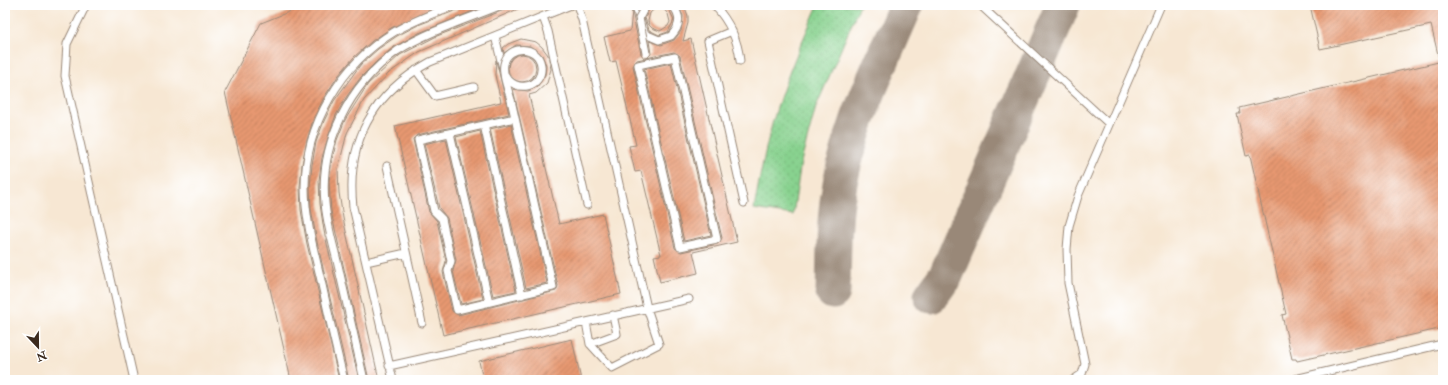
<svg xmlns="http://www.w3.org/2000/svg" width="1448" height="385" font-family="'IM FELL Double Pica',serif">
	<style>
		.grass { fill: url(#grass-dots); stroke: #627e56 }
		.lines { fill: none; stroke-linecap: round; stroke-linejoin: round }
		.taxiway { stroke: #998878; stroke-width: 35 }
		.building { fill: url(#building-hatch); fill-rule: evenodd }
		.service-casing { stroke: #998878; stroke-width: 9 }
		.service { stroke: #fff; stroke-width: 7 }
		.service-bridge-casing { stroke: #998878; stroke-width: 9; stroke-linecap: butt }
		.service-bridge { stroke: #fff; stroke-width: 7 }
	</style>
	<defs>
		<pattern id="grass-dots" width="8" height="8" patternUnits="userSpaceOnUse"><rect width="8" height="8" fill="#88d28f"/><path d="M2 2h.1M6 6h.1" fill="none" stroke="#76b47b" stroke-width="1.8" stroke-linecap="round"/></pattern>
		<pattern id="building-hatch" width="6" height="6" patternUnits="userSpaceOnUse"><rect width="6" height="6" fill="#e79871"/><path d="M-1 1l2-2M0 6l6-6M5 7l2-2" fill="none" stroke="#bc7c5c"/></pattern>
	</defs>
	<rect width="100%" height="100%" fill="#fff"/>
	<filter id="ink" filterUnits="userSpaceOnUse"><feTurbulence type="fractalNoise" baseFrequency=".025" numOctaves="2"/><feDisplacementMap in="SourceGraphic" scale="8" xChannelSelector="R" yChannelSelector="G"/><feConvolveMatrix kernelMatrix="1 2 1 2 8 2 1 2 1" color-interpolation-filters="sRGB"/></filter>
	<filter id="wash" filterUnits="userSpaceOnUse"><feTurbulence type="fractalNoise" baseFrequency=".012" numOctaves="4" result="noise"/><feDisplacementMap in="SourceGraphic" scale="16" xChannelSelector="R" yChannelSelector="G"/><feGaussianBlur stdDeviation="0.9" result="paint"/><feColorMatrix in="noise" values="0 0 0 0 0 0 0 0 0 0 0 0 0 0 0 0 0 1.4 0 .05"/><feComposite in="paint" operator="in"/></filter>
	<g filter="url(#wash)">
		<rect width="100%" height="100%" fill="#f7e7d3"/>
		<!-- grass -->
		<path class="grass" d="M818 5H860L816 107 801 162 793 215 754 209C760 176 766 143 776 111 787 74 803 40 818 5Z"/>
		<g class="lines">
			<!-- taxiway -->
			<path class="taxiway" d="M833 292C834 262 833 231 837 202 846 132 879 69 906 5
				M931 296 946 275 1063 5"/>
		</g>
		<g id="blocks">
			<!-- building -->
			<path class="building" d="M306 5H441L391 28 372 41 354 57 338 76 325 96 314 117 307 140 302 164 300 187 301 210 307 244 339 380H291L225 92 261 23Z
				M460 5H488L419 33 394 47 377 61 361 77 347 96 336 115 328 137 322 158 319 180 320 204 324 231 359 380H349L317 242 311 209 310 187 312 165 316 142 324 121 334 101 361 64 378 49 397 36 418 25 457 10Z
				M507 5H527L419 52 389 73 364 100 347 133 338 169 339 193 343 218 379 380H369L331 211 329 181 332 160 337 140 345 120 368 84 400 55 437 36 504 10Z
				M651 5H659L650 13 648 21 649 25 652 28 660 31 668 26 670 22 668 14 660 5H667L674 20 668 32 659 35 649 30 645 18Z
				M678 5H684L688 16V23L683 41 691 39 737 242 693 252 698 273 660 282 654 256 661 255 641 171 635 172 629 146 636 145 616 61 610 62 604 37 630 31 632 11 641 54 644 58H647L651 54 649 41 661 45 674 40 681 31 683 16ZM674 52 680 56 722 238 718 244 681 252 675 248 633 66 637 60Z
				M1310 5H1443V59H1439L1431 25 1320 49Z
				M521 39 536 42 542 47 548 55 551 69 547 83 536 93 529 95 559 224 603 214 621 294 443 335 395 126 501 102 495 75 496 60 509 114 417 135 413 139 429 212 437 221 446 261 443 272 452 311 458 315 556 291 558 286 513 89 528 91 537 87 545 75 546 65 542 55 530 46 516 45 504 53 503 48 508 44Z
				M508 68a14 14 0 1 1 28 0a14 14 0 1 1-28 0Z
				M1443 61V328L1297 361 1296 359H1292L1282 315 1286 314 1250 155 1246 156 1237 114H1240L1239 108Z
				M671 63 711 235 684 241 644 69Z
				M511 124 547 283 526 288 490 129Z
				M480 131 516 291 493 296 456 137Z
				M446 139 483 299 461 304 453 271 456 260 447 218 439 208 424 144Z
				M572 339 581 380H483L479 361Z"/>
		</g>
	</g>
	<g filter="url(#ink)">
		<use href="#blocks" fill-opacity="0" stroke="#998878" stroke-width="1"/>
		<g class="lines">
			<!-- service casing -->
			<g class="service-casing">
				<path id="service" d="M86 5 67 44 65 76 134 380
					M577 5 582 20 647 308 659 344 612 368 590 344 586 322
					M635 5 645 34 659 40 671 36C681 26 681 15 672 5
					M714 5C728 20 738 40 740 61
					M980 5 1109 124
					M543 17 548 31 587 205
					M732 31 708 41 744 203
					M495 36 503 69
					M675 57 717 239 680 247 638 65Z
					M416 70 435 96 474 87
					M511 100 553 287 457 310 448 271 451 261 442 219 434 211 418 140 515 118
					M484 125 522 295
					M450 133 489 302
					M387 166 422 323
					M366 262 406 253
					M590 344 617 334 613 315
					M389 366 689 299
					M344 380C335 346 328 311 320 276 313 247 305 217 305 187 305 125 341 64 394 32 412 21 434 13 455 5
					M364 380C356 345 348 309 340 274 335 250 327 227 325 203 319 144 349 85 397 51 426 32 470 18 502 5
					M393 380 353 207C346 142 373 93 430 62L571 5
					M1073 380 1082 374 1085 364 1068 283 1067 249 1069 226 1078 196 1161 5
					M1291 380 1438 345"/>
			</g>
			<!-- service -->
			<use href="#service" class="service"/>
			<!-- service-bridge casing -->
			<g class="service-bridge-casing">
				<path id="service-bridge" d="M646 53 639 18 646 5
					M505 75C515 94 544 88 541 65 538 45 508 44 504 64 502 75 508 89 511 100"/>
			</g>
			<!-- service-bridge -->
			<use href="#service-bridge" class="service-bridge"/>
		</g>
	</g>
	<!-- margin -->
	<rect width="1448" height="385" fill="none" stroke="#fff" stroke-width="20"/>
	<!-- north arrow -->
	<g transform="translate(38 347) rotate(158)" stroke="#ffffff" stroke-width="3" paint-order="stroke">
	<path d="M0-3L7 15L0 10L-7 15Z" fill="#3b2a1e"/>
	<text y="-6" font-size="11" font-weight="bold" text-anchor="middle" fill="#3b2a1e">N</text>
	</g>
</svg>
